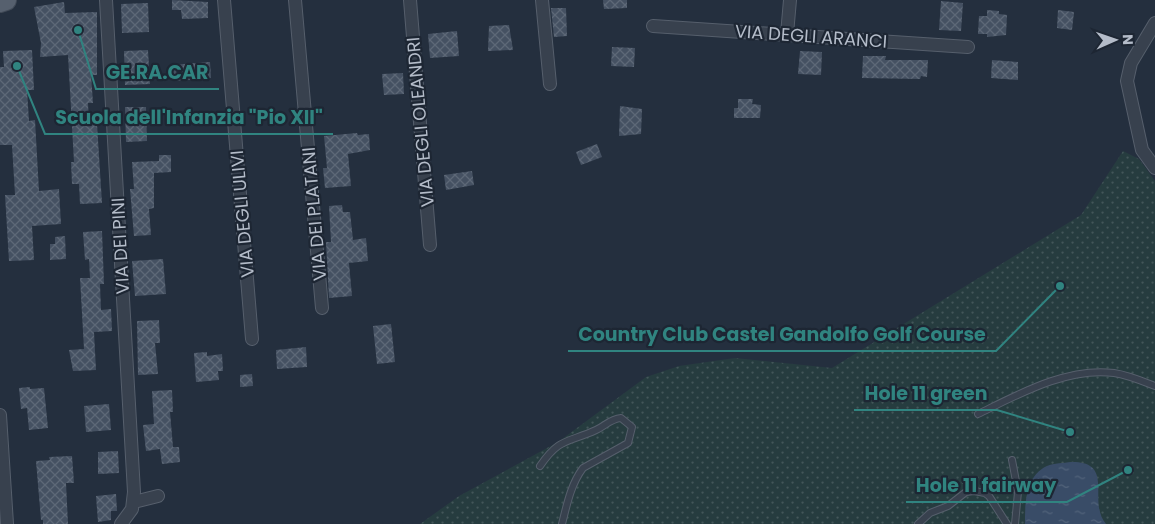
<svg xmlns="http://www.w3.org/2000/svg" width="1155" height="524" font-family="Poppins,sans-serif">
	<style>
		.grass { fill: url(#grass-dots) }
		.water { fill: url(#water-ripples) }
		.building { fill: url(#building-cross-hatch) }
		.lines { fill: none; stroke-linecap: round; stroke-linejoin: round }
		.service-casing { stroke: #565f6c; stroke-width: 8 }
		.minor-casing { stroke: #565f6c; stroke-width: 14 }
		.primary-casing { stroke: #414a57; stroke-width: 22 }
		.service { stroke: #38414e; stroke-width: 6 }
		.minor { stroke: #38414e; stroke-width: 12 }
		.primary { stroke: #56606e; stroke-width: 20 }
		.labels { text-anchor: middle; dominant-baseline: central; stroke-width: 4.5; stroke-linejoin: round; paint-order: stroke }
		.street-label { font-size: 18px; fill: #b4bcc9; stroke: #1d2633 }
		.leader { fill: none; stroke: #308480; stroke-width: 2 }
		.callout-dot { fill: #308480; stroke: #1d2633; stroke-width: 2 }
		.callout-label { font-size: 19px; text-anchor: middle; font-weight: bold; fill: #308480; stroke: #1d2633; stroke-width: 4.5; stroke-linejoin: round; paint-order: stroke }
	</style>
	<defs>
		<pattern id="grass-dots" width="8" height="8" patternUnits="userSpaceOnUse" patternTransform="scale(1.25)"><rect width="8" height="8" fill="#263c3f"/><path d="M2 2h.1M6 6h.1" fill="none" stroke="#435659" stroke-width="1.8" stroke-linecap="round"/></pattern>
		<pattern id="water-ripples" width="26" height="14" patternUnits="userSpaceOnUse" patternTransform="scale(1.25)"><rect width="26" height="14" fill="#394c67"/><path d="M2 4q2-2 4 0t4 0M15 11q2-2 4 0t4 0" fill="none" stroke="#53647b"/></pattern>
		<pattern id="building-cross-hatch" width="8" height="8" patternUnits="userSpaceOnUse" patternTransform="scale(1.25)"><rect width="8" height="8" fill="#455162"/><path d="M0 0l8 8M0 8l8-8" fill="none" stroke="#5d6877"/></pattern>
	</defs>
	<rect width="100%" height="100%" fill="#242f3e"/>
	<!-- grass -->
	<path class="grass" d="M1123 151 1139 159 1155 181V524H420L459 496 558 442 646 377 679 366 735 358 832 368 1081 215Z"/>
	<!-- water -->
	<path class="water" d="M1071 462C1116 461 1087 502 1106 524H1025C1025 504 1025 476 1047 466 1054 463 1064 463 1071 462Z"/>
	<!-- building -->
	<path class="building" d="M172 0 208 2V18L182 19 181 10H172Z
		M603 0H627V8L604 9Z
		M941 1 963 3 961 31 939 30Z
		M64 2 65 13 97 12V75H91L93 103H88L89 124H97L102 203 80 204 79 184H72L71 162H74L68 55 40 57 41 43 34 7Z
		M148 3 149 32 122 33 121 4Z
		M551 8H566L567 36 554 37Z
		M987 10 999 11V14L1007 15 1006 35 987 37V34H978L979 16H987Z
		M1058 10 1074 12 1072 30 1057 28Z
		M509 25 513 50 488 51 489 26Z
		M457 31 459 56 430 58 428 34Z
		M612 47 635 48 634 67 611 66Z
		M32 50 34 90H27L29 121 35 120 39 191 59 189 61 224 32 226 34 260 9 261 5 195H15L12 145H0V67H4L3 51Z
		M148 50 150 84 125 85 124 51Z
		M800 51 822 52 821 75 798 74Z
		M863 56H886L885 60H928L927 77 921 76 920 79 862 78Z
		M992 60 1018 62V80L991 78Z
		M210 62 211 78 172 81 171 65Z
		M403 73 404 94 384 95 382 74Z
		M738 99H753L752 104 761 105 760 118H734V108H738Z
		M620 106 642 109 641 134 619 136Z
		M125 107H146L147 141 126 142Z
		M357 133 358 135 369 134 370 150 348 154 351 186 325 188 323 168H327L324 136Z
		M597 144 602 157 581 165 576 152Z
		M159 155H171V172L154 173V208L149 209 151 235 134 236 130 189H134L132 162 159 161Z
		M472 171 474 185 446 190 444 175Z
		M342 205 343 212H350L353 240 366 238 368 261 349 263 352 296 329 298 326 242H331L329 206Z
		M102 231 104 284H100L101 310 111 309 112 331 94 332 96 370 73 371 69 350 84 349 80 278H90L89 259 85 260 83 232Z
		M65 236 66 259 50 260V244H55V237Z
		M163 259 166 294 135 296 132 261Z
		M159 320 160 343H155L158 374 138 375 137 321Z
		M391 324 395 362 377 364 373 326Z
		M306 347 307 367 277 369 276 350Z
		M207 352V356L222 354 223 371H218L219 380 196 382 194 353Z
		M252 374 253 386 240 387V375Z
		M30 387V389L44 388 48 428 29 430 27 408 21 409 19 388Z
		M172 390 173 412H170L173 447H179L180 462 162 464 160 449 146 451 143 425 154 424 152 391Z
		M109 404 111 430 86 432 84 406Z
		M118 451 119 473 98 474V452Z
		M72 456 74 483H66L68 524H43V520H41L36 461 50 460 49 457Z
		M116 494 117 511H111V520L98 522 96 496Z"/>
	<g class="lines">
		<!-- service casing -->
		<g class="service-casing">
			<path id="service" d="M978 414C1019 394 1067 367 1114 373 1128 375 1142 381 1155 386
				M1012 460 1018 492 1015 524
				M540 466C560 437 568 443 596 430 605 426 610 419 621 418L632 427 628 443 583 468C571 484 567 504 562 524
				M918 524 930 513 948 506 966 492 974 491 985 493 989 496 1007 524"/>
		</g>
		<!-- minor casing -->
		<g class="minor-casing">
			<path id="minor" d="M106 0 134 492 132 509 121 524
				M224 0 252 339
				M295 0 322 308
				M410 0 430 245
				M542 0 550 84
				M1155 23 1131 63 1127 81 1142 150 1155 168
				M653 26 968 47
				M787 34 790 0
				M0 415 7 524
				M134 502 158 496"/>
		</g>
		<!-- primary casing -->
		<g class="primary-casing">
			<path id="primary" d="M0 2 6 0"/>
		</g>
		<!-- service -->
		<use href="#service" class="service"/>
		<!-- minor -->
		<use href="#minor" class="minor"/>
		<!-- primary -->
		<use href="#primary" class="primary"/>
	</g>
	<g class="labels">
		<!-- street labels -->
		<g class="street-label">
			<text transform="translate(811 36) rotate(4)">VIA DEGLI ARANCI</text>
			<text transform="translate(420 122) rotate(-95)">VIA DEGLI OLEANDRI</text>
			<text transform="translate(242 214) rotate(-95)">VIA DEGLI ULIVI</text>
			<text transform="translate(314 214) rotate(-95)">VIA DEI PLATANI</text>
			<text transform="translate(120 246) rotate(-93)">VIA DEI PINI</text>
		</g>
	</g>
	<!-- callouts -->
	<path class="leader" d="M78 30L96 89H219M17 66L45 134H333M1060 286L996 351H568M1070 432L997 410H854M1128 470L1067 502H906"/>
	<g class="callout-dot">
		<circle cx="78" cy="30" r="5"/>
		<circle cx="17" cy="66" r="5"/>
		<circle cx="1060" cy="286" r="5"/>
		<circle cx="1070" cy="432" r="5"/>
		<circle cx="1128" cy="470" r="5"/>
	</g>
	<g class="callout-label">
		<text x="157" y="79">GE.RA.CAR</text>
		<text x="189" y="124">Scuola dell'Infanzia "Pio XII"</text>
		<text x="782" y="341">Country Club Castel Gandolfo Golf Course</text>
		<text x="926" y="400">Hole 11 green</text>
		<text x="986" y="492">Hole 11 fairway</text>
	</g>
	<!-- north arrow -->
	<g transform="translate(1115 40) rotate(88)" stroke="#1d2633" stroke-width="4" paint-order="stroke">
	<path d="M0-4L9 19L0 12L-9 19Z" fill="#b4bcc9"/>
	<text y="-8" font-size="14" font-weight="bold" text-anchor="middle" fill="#b4bcc9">N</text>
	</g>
</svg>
